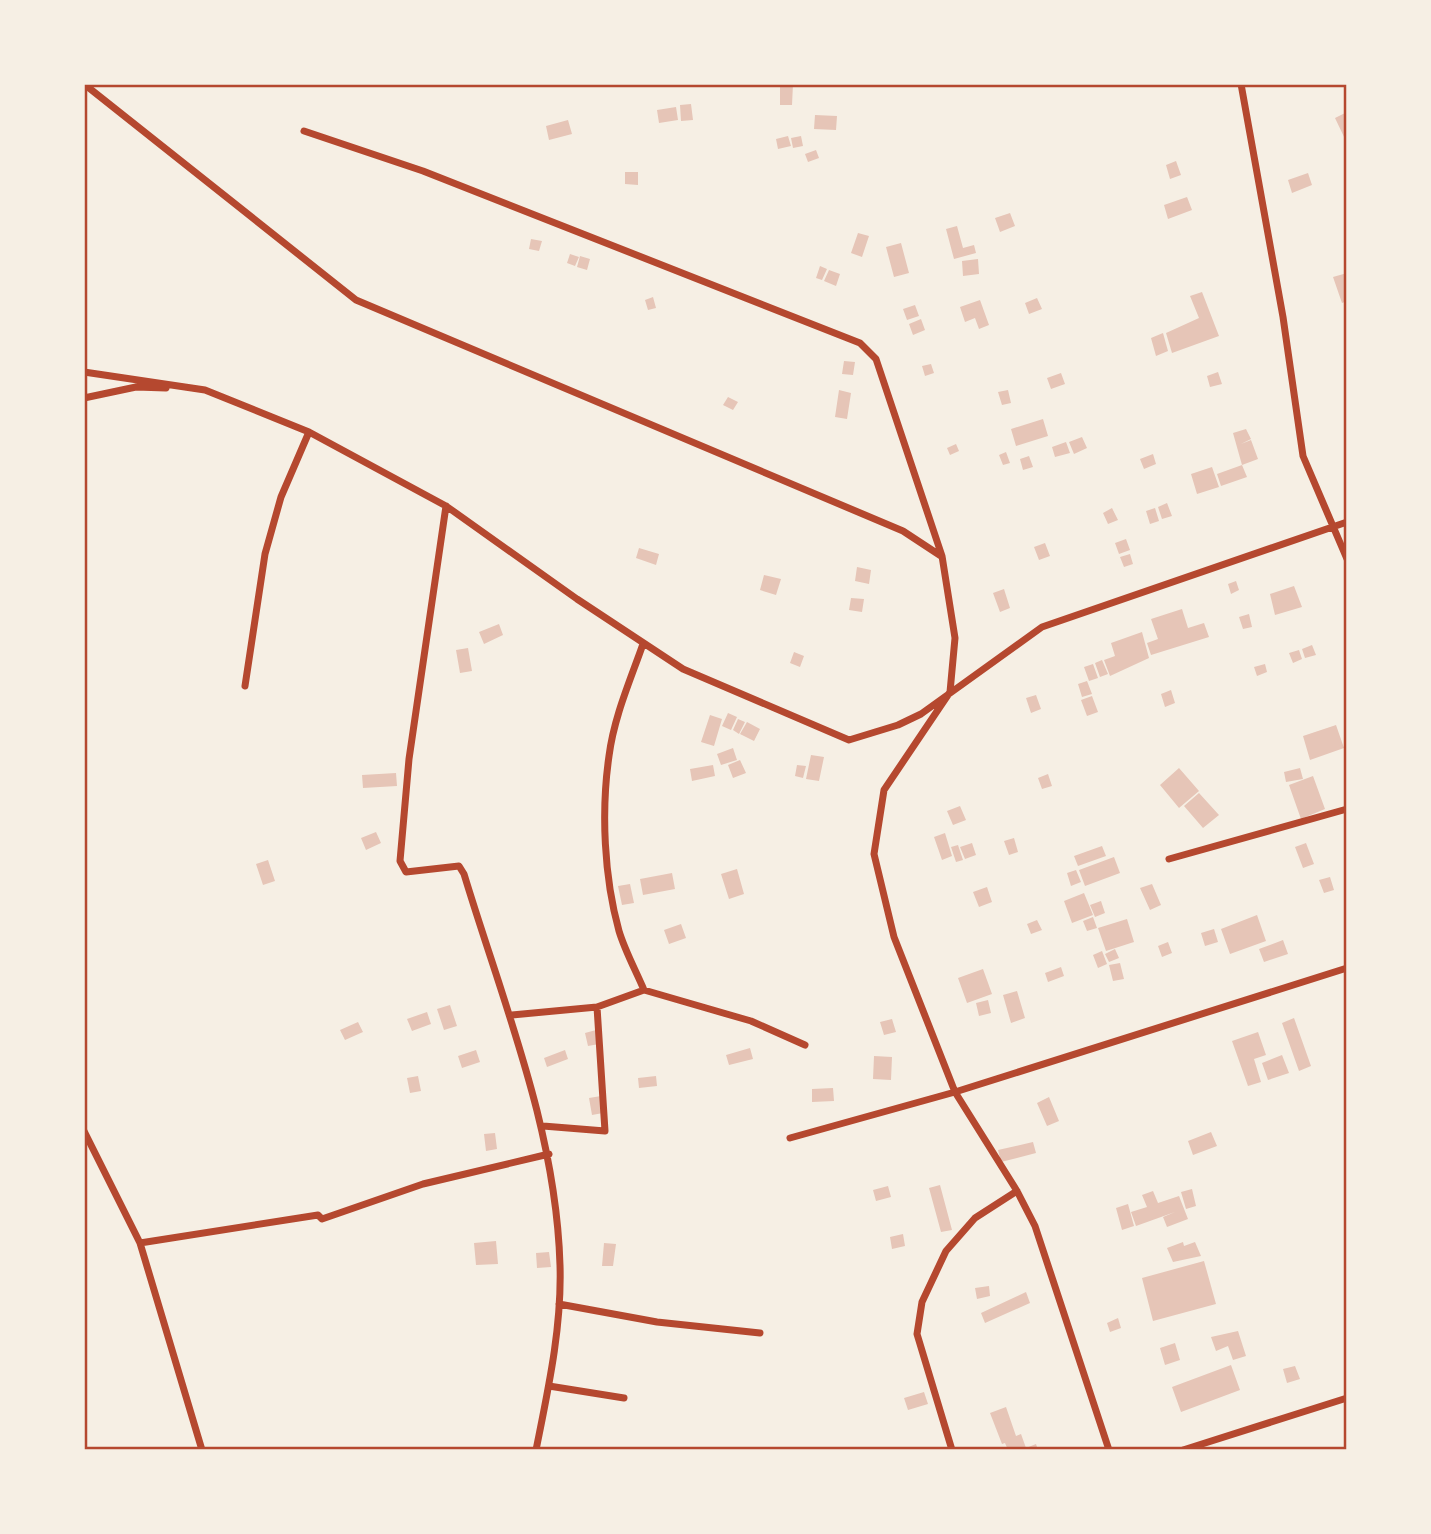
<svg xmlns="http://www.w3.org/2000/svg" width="1431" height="1534" font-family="Roboto,sans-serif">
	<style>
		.building { fill: #e6c5b7 }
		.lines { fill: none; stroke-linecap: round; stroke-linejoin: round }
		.minor { stroke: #b5482f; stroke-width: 7 }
		.neatline { fill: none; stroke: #b5482f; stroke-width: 2.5 }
	</style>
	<rect width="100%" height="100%" fill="#f6efe4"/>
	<!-- building -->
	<path class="building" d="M780 84H793L792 105H780Z
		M691 104 693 120 681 121 680 105Z
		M676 107 678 120 659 123 657 110Z
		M1345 113 1347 138 1345 139 1335 118Z
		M815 115 837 116 836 130 814 129Z
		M568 120 572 134 549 140 546 126Z
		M788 136 791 146 778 149 776 139Z
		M801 136 803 146 793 148 791 138Z
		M816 150 819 158 808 162 805 154Z
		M1176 161 1181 175 1170 179 1166 165Z
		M625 172H638V185L625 184Z
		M1308 173 1312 185 1292 193 1288 180Z
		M1187 197 1192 210 1168 219 1164 205Z
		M1010 213 1015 226 1000 232 995 218Z
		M957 226 963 248 974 245 976 253 954 259 946 229Z
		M858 233 869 236 862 257 851 253Z
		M531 239 542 241 539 251 529 249Z
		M901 243 909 273 894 277 886 247Z
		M570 254 579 257 575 266 567 263Z
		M580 256 590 259 587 270 577 267Z
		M978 259 979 274 963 276 962 261Z
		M820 266 827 269 822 280 816 278Z
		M829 270 840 274 836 286 824 281Z
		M1347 273V301L1342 303 1333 277Z
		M1202 292 1219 336 1172 353 1166 333 1199 318 1190 296Z
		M653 297 656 308 648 310 645 300Z
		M1037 298 1042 309 1029 314 1025 303Z
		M980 300 989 325 979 329 975 318 965 322 960 307Z
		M915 305 919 316 907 320 903 309Z
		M921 319 925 330 913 335 909 324Z
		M1163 333 1168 351 1156 356 1151 338Z
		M844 361 855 362 853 375 842 374Z
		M931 364 934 373 925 376 922 366Z
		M1218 372 1222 384 1210 387 1207 376Z
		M1061 373 1065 384 1051 389 1047 378Z
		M839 390 851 393 847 419 835 417Z
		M1008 390 1011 403 1002 405 998 392Z
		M728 397 738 402 733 410 723 405Z
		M1043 419 1048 436 1016 446 1011 429Z
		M1246 429 1251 439 1241 444 1251 440 1258 459 1242 465 1233 433Z
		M1082 437 1087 448 1074 454 1069 442Z
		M1066 442 1070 453 1055 457 1052 447Z
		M956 444 959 451 950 455 947 448Z
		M1006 452 1010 463 1003 465 999 455Z
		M1153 454 1156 464 1144 469 1140 459Z
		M1029 456 1033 467 1023 470 1020 459Z
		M1242 465 1247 477 1221 486 1217 474Z
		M1212 467 1219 487 1197 494 1191 474Z
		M1167 503 1172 516 1162 519 1158 507Z
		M1112 508 1118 520 1108 524 1103 513Z
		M1155 508 1159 521 1150 524 1146 511Z
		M1126 539 1130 550 1119 554 1115 543Z
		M1045 543 1050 556 1039 560 1034 547Z
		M639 548 659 554 656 565 636 558Z
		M1130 554 1133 564 1124 567 1120 557Z
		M857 567 871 570 869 584 855 581Z
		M764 575 781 579 776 595 760 590Z
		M1236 581 1239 590 1231 594 1228 584Z
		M1294 586 1302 607 1275 615 1270 594Z
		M1004 589 1010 608 1000 612 993 593Z
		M851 598 864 599 862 612 849 610Z
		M1182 609 1188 628 1204 623 1209 637 1151 655 1147 643 1158 639 1151 619Z
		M1249 614 1252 627 1243 629 1239 617Z
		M499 624 503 635 484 644 479 632Z
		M1142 632 1149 658 1110 676 1104 660 1115 656 1111 643Z
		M1312 645 1316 655 1305 658 1302 649Z
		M468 648 472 671 460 673 456 650Z
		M1299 650 1302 659 1293 663 1289 653Z
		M794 652 804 656 800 667 790 663Z
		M1102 660 1108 674 1100 677 1095 663Z
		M1093 664 1098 678 1089 681 1084 667Z
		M1265 664 1267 672 1257 676 1254 667Z
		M1087 681 1092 694 1082 697 1078 684Z
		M1171 690 1175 703 1165 707 1161 694Z
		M1036 695 1041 709 1031 713 1026 698Z
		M1092 696 1098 712 1087 716 1081 700Z
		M728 713 737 717 731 730 722 726Z
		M710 715 722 719 714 746 701 742Z
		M738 719 745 722 739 734 733 730Z
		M747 722 760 729 754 741 740 734Z
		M1336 725 1344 748 1310 760 1303 736Z
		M733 748 737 760 721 765 717 754Z
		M811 755 824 757 819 781 806 779Z
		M740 760 746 773 733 778 728 765Z
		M713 765 715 776 692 781 690 769Z
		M797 765 806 766 803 778 795 776Z
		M1179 768 1199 791 1179 808 1160 785Z
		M1300 768 1303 779 1286 782 1284 772Z
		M396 773 397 786 363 788 362 775Z
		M1048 774 1052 786 1042 789 1038 778Z
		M1313 776 1325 809 1301 819 1289 785Z
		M1199 793 1219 815 1203 828 1184 806Z
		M960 806 966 820 953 825 947 811Z
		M376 832 381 843 366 850 361 838Z
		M945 833 952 856 942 860 934 837Z
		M1014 838 1018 852 1009 855 1004 841Z
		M972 843 976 855 965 859 960 847Z
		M1306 843 1314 864 1303 868 1295 847Z
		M958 845 963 860 956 862 951 847Z
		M1102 846 1106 856 1078 866 1074 856Z
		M1114 857 1120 873 1085 886 1079 870Z
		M268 860 275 881 263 885 256 864Z
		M737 869 744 894 729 899 721 874Z
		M1076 870 1081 882 1071 886 1067 873Z
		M672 873 675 889 643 895 640 879Z
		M1330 877 1334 890 1324 893 1319 880Z
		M630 884 634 903 622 905 618 886Z
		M1152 884 1161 905 1150 910 1140 888Z
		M987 887 992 902 979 907 973 892Z
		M1084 893 1093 915 1072 923 1064 901Z
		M1101 901 1105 913 1095 917 1090 905Z
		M1257 915 1266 941 1230 954 1221 929Z
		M1093 917 1097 928 1087 931 1083 921Z
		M1127 919 1134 942 1106 951 1098 928Z
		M1037 920 1042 930 1031 934 1027 924Z
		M681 924 686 938 669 944 664 930Z
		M1214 929 1218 942 1205 946 1201 933Z
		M1283 940 1288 954 1264 962 1259 949Z
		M1168 942 1172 953 1162 957 1158 946Z
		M1115 949 1119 958 1109 962 1105 954Z
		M1102 951 1107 964 1098 968 1093 955Z
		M1120 963 1124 979 1113 981 1109 965Z
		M1061 967 1064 976 1048 982 1045 973Z
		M983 969 992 994 967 1003 958 978Z
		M1017 991 1025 1018 1011 1023 1003 995Z
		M988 1000 991 1013 979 1016 976 1003Z
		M450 1005 457 1026 444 1030 437 1009Z
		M427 1012 431 1024 412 1031 407 1019Z
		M1294 1018 1311 1066 1299 1071 1282 1023Z
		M892 1019 896 1032 884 1035 880 1022Z
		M358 1022 363 1032 345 1040 340 1030Z
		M596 1030 599 1044 588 1046 585 1033Z
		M1258 1032 1266 1055 1254 1059 1261 1082 1248 1086 1232 1041Z
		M750 1048 753 1059 729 1065 726 1055Z
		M476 1050 480 1062 462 1068 458 1056Z
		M565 1050 568 1059 547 1067 544 1058Z
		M1282 1055 1289 1073 1268 1080 1262 1063Z
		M874 1056 892 1057 891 1080 873 1079Z
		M418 1076 421 1091 410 1093 407 1078Z
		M656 1076 657 1086 639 1088 638 1078Z
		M833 1088 834 1101 812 1102V1089Z
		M601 1096 603 1113 592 1115 589 1098Z
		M1049 1097 1059 1121 1047 1126 1037 1103Z
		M1211 1132 1217 1146 1193 1155 1188 1141Z
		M495 1133 497 1149 486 1151 484 1134Z
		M1033 1142 1036 1153 1001 1162 998 1150Z
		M940 1185 952 1230 941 1232 929 1188Z
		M888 1186 891 1197 876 1201 873 1190Z
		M1192 1189 1196 1206 1186 1209 1181 1192Z
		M1153 1191 1158 1203 1179 1196 1188 1219 1167 1227 1163 1217 1175 1212 1136 1226 1131 1212 1147 1207 1142 1195Z
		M1128 1204 1134 1226 1122 1230 1116 1208Z
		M903 1234 905 1246 892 1249 890 1237Z
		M496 1241 498 1264 476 1265 474 1243Z
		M1183 1242 1184 1246 1195 1242 1201 1256 1173 1262 1167 1248Z
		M604 1243 616 1244 613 1266H602Z
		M549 1252 551 1267 537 1268 536 1253Z
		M1204 1261 1216 1304 1153 1321 1142 1278Z
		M989 1286 990 1296 977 1299 975 1288Z
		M1026 1292 1030 1303 985 1323 981 1313Z
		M1118 1318 1121 1328 1110 1332 1107 1323Z
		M1238 1331 1246 1356 1233 1360 1228 1346 1216 1351 1211 1337Z
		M1175 1343 1180 1360 1165 1365 1160 1348Z
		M1231 1365 1240 1390 1181 1412 1172 1387Z
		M1295 1366 1300 1379 1287 1383 1283 1369Z
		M924 1392 928 1404 908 1410 904 1398Z
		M1006 1407 1016 1436 1021 1434 1026 1448 1036 1444 1038 1450H1008L1005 1443 1002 1444 990 1413Z"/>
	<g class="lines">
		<!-- minor -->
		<path class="minor" d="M84 84 356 300 903 531 941 556
			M1241 84 1283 317 1303 456 1347 559
			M304 131 423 171 860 343 876 359 942 556 955 638 950 692 884 790 874 854 894 937 955 1092 1017 1191 1035 1226 1109 1450
			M84 372 205 390 309 432 446 506 577 599 683 669 849 740 898 725 921 714 1042 627 1347 522
			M84 398 136 387 166 388
			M446 506 409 759 400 861 406 872 459 866 464 874C503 1003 556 1129 560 1265 562 1327 548 1390 536 1450
			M643 644C630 681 614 717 609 756 601 811 604 877 619 931 625 951 636 971 644 990
			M245 686 265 554 281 497 309 432
			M1169 859 1347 809
			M512 1015 597 1007 644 990 751 1021 805 1045
			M543 1126 605 1131 597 1007
			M84 1131 140 1243 318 1215 322 1219 423 1184 549 1154
			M790 1138 955 1092 1347 968
			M140 1243 202 1450
			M559 1304 657 1322 760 1333
			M549 1386 624 1398
			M952 1450 917 1334 922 1302 946 1251 975 1218 1017 1191
			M1183 1450 1347 1398"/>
	</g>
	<!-- border -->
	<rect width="1431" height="1534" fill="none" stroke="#f6efe4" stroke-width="172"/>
	<rect x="86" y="86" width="1259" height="1362" class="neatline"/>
</svg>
